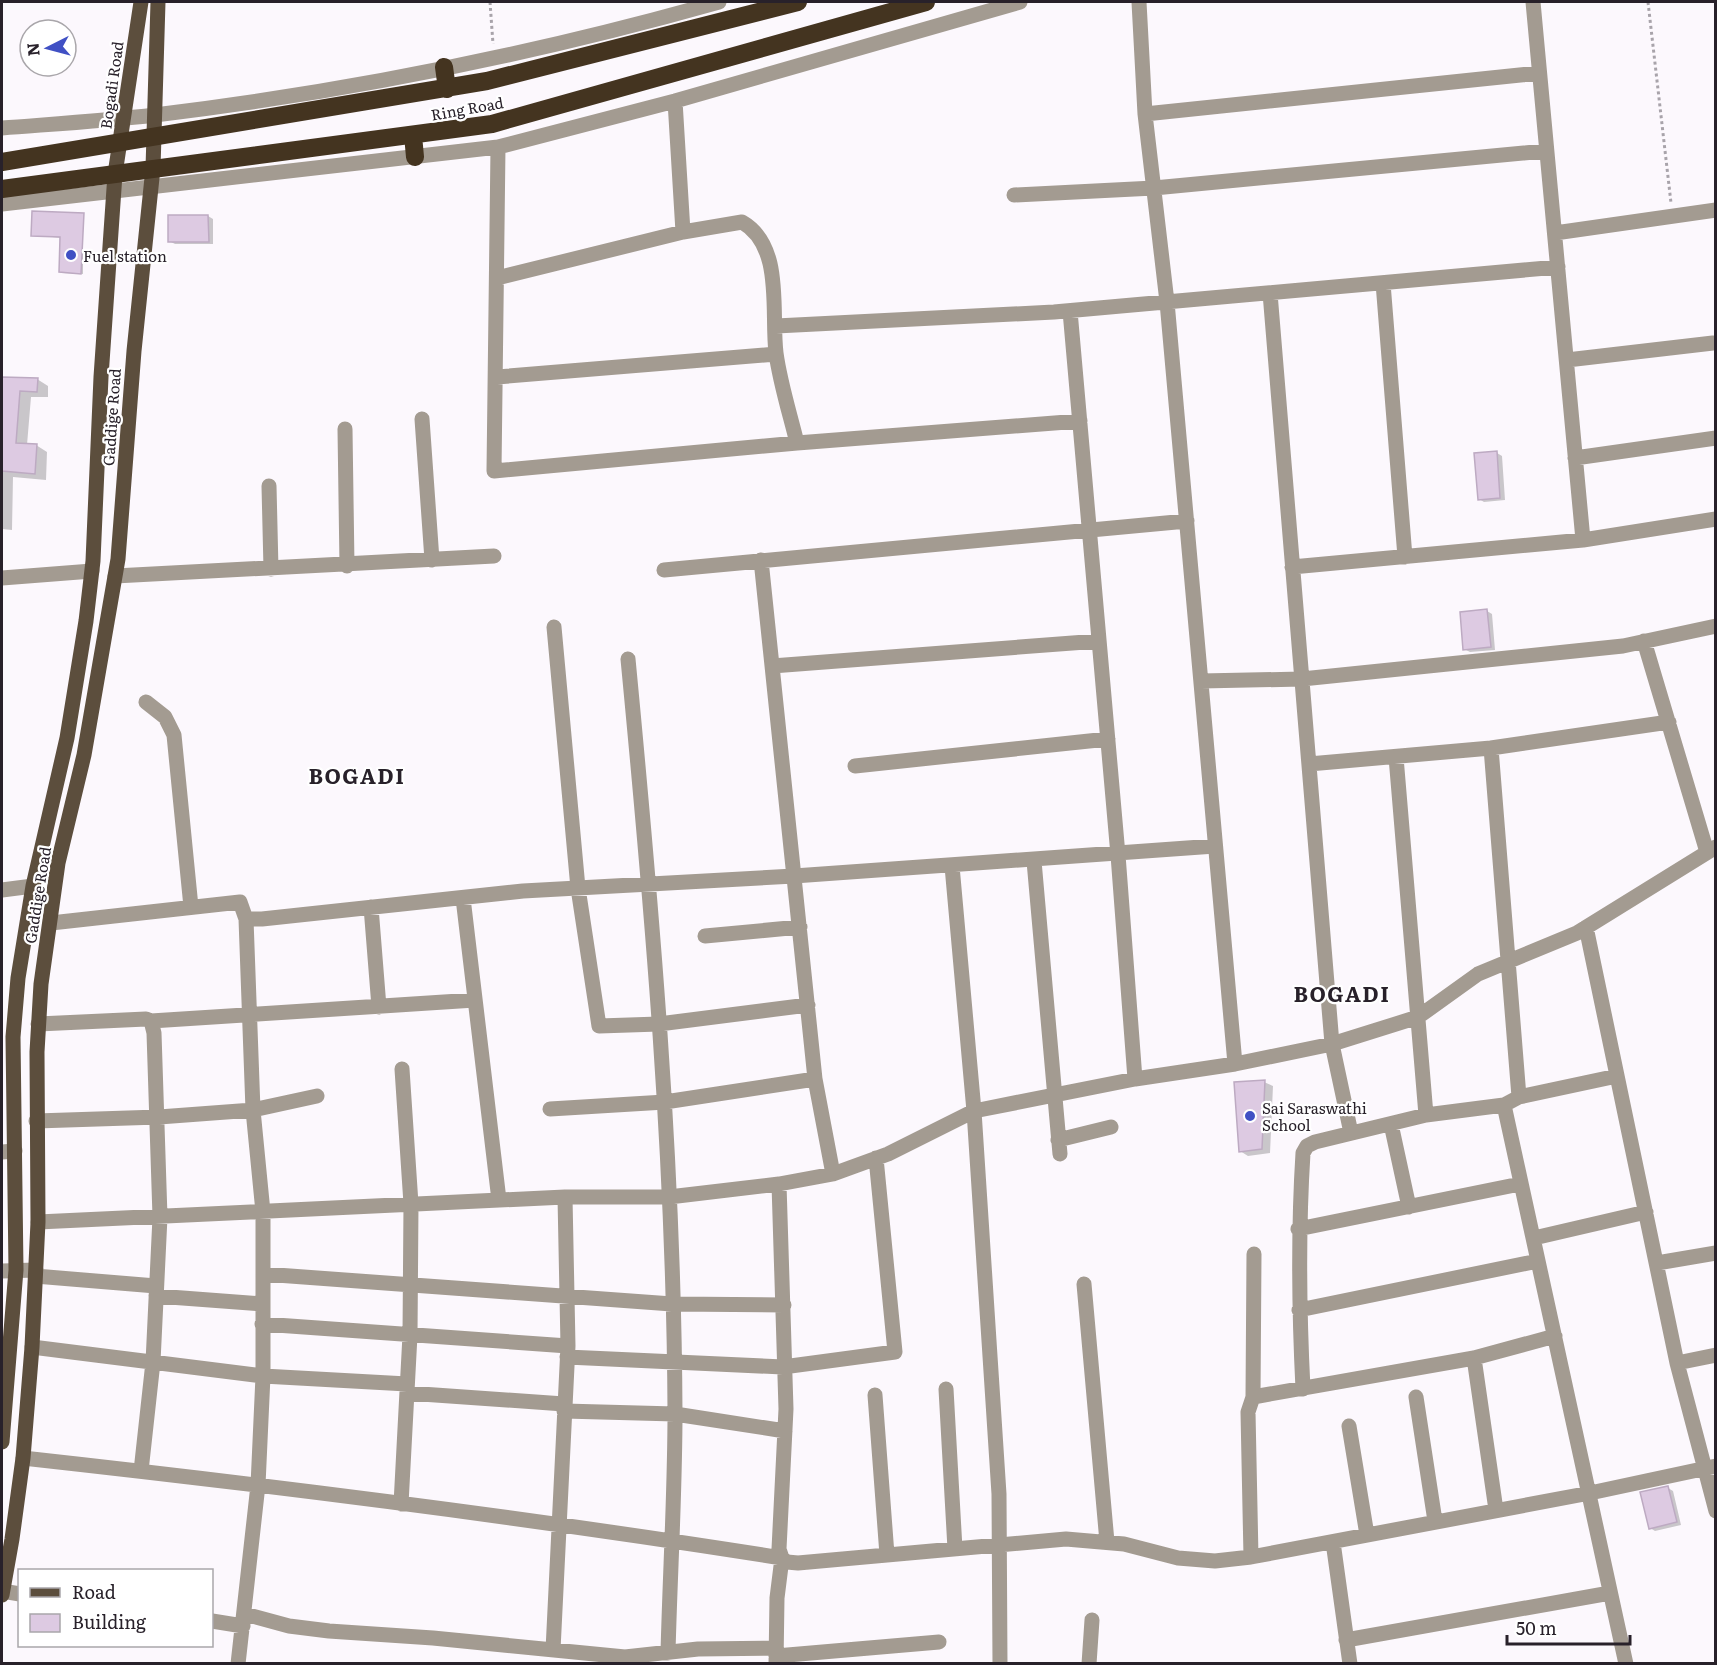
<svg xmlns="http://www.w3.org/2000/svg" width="1717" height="1665" font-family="Literata,serif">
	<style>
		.shadow { fill: #0003 }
		.building { fill: #ddcae2; stroke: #bdaac2; stroke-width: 1.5 }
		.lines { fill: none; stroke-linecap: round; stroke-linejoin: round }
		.path { stroke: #a8a3aa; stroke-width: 3; stroke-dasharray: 3 3; stroke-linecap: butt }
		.minor { stroke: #a39b91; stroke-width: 15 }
		.major { stroke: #5c4e3d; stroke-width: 15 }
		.highway { stroke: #443420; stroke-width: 18 }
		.poi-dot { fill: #4050c4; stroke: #fff; stroke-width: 2 }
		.labels { text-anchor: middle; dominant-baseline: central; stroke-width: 4.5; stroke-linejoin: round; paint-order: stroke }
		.street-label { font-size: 15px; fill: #28212a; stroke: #fff }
		.poi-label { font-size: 15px; fill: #28212a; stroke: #fff; text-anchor: start }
		.district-label { font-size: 21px; font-weight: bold; letter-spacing: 1.5px; fill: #28212a; stroke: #fff }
	</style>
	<rect width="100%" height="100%" fill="#fcf8fd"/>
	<!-- shadow -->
	<path class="shadow" d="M83 215V274L62 273V238L33 235Z
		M208 216 213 219V244H175L169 241Z
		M2 378 37 379 48 386V397H31L27 445H36L47 452 46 480 13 477 12 530 2 529Z
		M1497 453 1502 456 1505 500 1484 502 1479 499Z
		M1487 611 1492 614 1495 650 1470 652 1464 649Z
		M1264 1082 1273 1086 1270 1153 1248 1156 1240 1151Z
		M1668 1488 1673 1491 1681 1525 1655 1531 1650 1528Z"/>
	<!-- building -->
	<path class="building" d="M32 211 84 213 81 274 59 272 60 237 31 236Z
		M168 215H208L209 242H168Z
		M2 377 38 378 37 392 20 391 16 443 37 444 35 474 2 471Z
		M1497 451 1500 498 1478 500 1474 453Z
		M1487 609 1491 647 1463 650 1460 612Z
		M1265 1080 1262 1149 1239 1152 1234 1082Z
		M1668 1486 1677 1522 1649 1529 1640 1492Z"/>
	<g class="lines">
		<!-- path -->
		<path class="path" d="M490 2 493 44
			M1648 2 1671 203"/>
		<!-- minor -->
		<path class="minor" d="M1139 2 1145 114 1167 302 1235 1064
			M1533 2 1583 540
			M675 101 683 232 742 222C784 246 771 312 776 353 780 383 790 414 797 443
			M1145 114 1539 73
			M2 128C53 124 104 121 155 115 345 92 535 54 719 2
			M498 147 494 471 797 443 1080 421
			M1014 195 1154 188 1545 151
			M2 204 498 147 675 101 1020 2
			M1555 233 1716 210
			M497 278 683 232
			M1383 283 1405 557
			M1270 293 1332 1044 1351 1133
			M1070 311 1118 855 1135 1079
			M776 326 1054 312 1558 267
			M1567 360 1713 343
			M497 377 776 354
			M422 419 432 560
			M345 429 347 566
			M1575 458 1716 438
			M269 486 271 569
			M761 560 815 1079 833 1174
			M1292 567 1583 540 1716 519
			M664 570 1187 521
			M115 576 494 556
			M2 578 92 571
			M554 627 578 888 599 1026 659 1024 808 1005
			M1644 641 1707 852
			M628 659C652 910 674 1161 675 1413 675 1493 670 1573 668 1653
			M772 666 1099 641
			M1201 681 1302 679 1623 646 1716 626
			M146 702 165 717 174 735 191 907
			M1491 748 1669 722
			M1396 757 1426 1115
			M1309 764 1491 748 1519 1097
			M855 766 1108 739
			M1034 861 1060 1154
			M952 866 974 1111 999 1494 1000 1664
			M2 890 33 886
			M463 898 499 1200
			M371 907 379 1007
			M51 923 240 902 246 919H262L523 891 794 876 1215 846
			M1586 927 1677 1363 1716 1511
			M705 936 800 927
			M151 1021 475 1000
			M38 1024 146 1019 151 1021 154 1033 160 1217 153 1362 141 1471
			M1504 1105 1626 1664
			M550 1109 665 1102 815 1079
			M36 1121 159 1117 253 1110 317 1096
			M1391 1124 1409 1207
			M1058 1140 1111 1127
			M2 1152 15 1151
			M38 1222 565 1197H669L779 1184 833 1174 888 1154 974 1111 1135 1079 1235 1064 1332 1044 1418 1017 1478 974 1577 933 1716 847
			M1298 1229 1520 1184
			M1534 1238 1646 1212
			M1657 1263 1716 1253
			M2 1271 36 1270
			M263 1274 672 1304 784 1305
			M35 1276 156 1286
			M1084 1284 1107 1542
			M156 1296 262 1304
			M1299 1310 1538 1261
			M262 1324 568 1346
			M32 1347 263 1376 407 1384
			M567 1357 783 1367 895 1352 876 1158
			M1474 1358 1496 1510
			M1677 1363 1716 1355
			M946 1389 955 1549
			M1303 1389C1299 1310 1298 1232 1303 1153L1307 1146 1315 1142 1426 1115 1504 1105 1519 1097 1617 1076
			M407 1393 564 1404
			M875 1395 887 1555
			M1253 1397 1254 1254
			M1416 1397 1435 1521
			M564 1411 675 1414 785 1431
			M1349 1426 1367 1535
			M23 1458C276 1486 530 1518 782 1558L787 1562 798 1563 1066 1539 1124 1544 1178 1558 1215 1561 1251 1557 1590 1493 1716 1466
			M401 1504 410 1335 411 1204 402 1069
			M1333 1542 1350 1664
			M1251 1557 1248 1412 1253 1397 1474 1358 1555 1336
			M2 1591 20 1594
			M245 1614 289 1626 329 1631 433 1638 625 1657 698 1649 776 1648
			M212 1621 243 1626
			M1346 1640 1610 1593
			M553 1650 568 1346 565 1197
			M776 1656 939 1642
			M238 1664 258 1485 263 1376V1212L253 1110 246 919
			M776 1664 777 1598 782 1558 779 1549 786 1409 779 1184
			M1089 1664 1092 1620"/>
		<!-- major -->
		<path class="major" d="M2 1442 16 1270 13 1037 18 978 33 886 67 738 86 621 93 561 101 377 115 174 141 2
			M2 1595 12 1539 23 1458 32 1347 38 1222 37 1052 41 984 58 863 84 755 118 559 134 351 153 168 158 2"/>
		<!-- highway -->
		<path class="highway" d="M444 67 447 89
			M413 135 415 157
			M2 162 487 81 798 2
			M2 189 492 124 926 2"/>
	</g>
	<!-- markers -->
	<g class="poi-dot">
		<circle cx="71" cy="255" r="6"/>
		<circle cx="1250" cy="1116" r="6"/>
	</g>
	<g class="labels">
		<!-- street labels -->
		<g class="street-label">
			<text transform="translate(111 85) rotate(-82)">Bogadi Road</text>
			<text transform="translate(467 108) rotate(-10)">Ring Road</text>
			<text transform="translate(111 417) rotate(-86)">Gaddige Road</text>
			<text transform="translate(37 895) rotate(-81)">Gaddige Road</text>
		</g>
		<!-- poi labels -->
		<g class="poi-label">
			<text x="83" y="255">Fuel station</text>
			<text x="1262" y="1107">Sai Saraswathi<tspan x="1262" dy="17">School</tspan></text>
		</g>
		<!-- district labels -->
		<g class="district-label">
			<text x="357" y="774">BOGADI</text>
			<text x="1342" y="992">BOGADI</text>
		</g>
	</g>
	<!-- border -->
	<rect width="1717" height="1665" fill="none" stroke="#28212a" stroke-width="6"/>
	<!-- legend -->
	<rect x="18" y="1569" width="195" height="78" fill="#ffffff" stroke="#a9a6aa" stroke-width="1.5"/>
	<rect x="30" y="1588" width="30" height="9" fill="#5c4e3d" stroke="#a9a6aa" stroke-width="1.5"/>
	<text x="72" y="1599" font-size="18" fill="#28212a">Road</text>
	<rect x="30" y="1614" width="30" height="18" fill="#ddcae2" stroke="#a9a6aa" stroke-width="1.5"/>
	<text x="72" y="1629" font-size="18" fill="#28212a">Building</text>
	<!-- north arrow -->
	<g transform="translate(48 48) rotate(264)"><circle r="28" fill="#ffffff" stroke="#a9a6aa" stroke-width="1.5"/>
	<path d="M0-4.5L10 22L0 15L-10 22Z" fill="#4050c4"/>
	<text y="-9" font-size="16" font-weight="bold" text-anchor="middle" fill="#28212a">N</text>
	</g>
	<!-- scale -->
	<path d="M1507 1635v9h123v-9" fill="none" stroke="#28212a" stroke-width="3"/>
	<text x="1516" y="1635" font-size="18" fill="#28212a" stroke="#ffffff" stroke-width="4.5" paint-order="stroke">50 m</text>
</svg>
